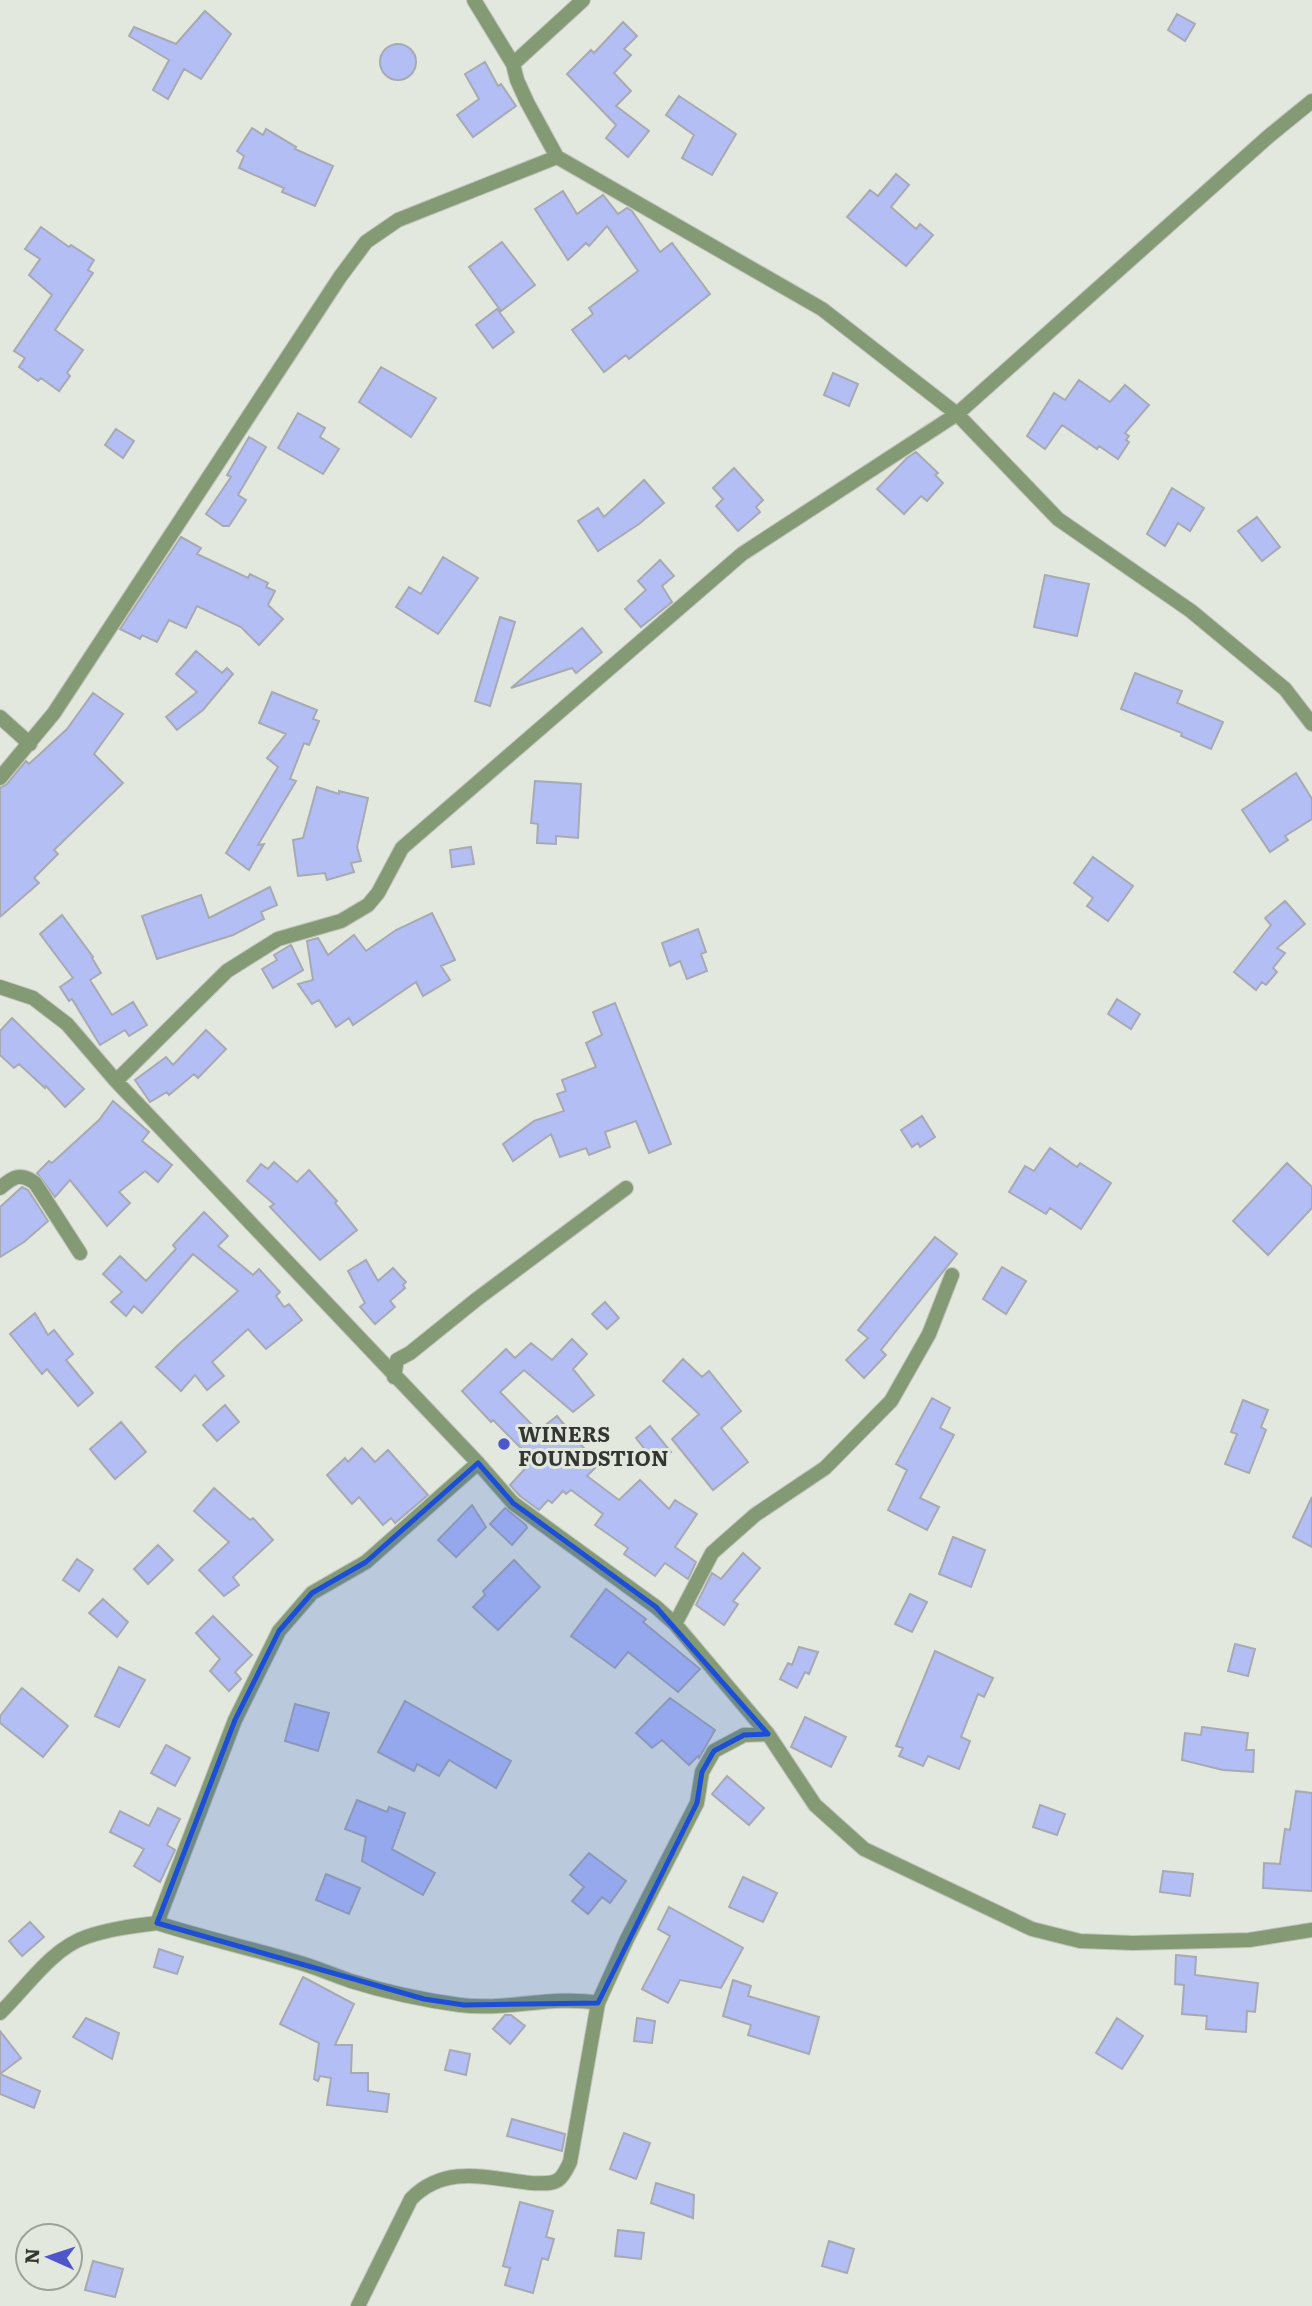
<svg xmlns="http://www.w3.org/2000/svg" width="1312" height="2306" font-family="Literata,serif">
	<style>
		.building { fill: #b3bef4; stroke: #a7aab3; stroke-width: 2 }
		.lines { fill: none; stroke-linecap: round; stroke-linejoin: round }
		.minor-casing { stroke: #c0c4bc; stroke-width: 16 }
		.minor { stroke: #839a74; stroke-width: 14 }
		.marked { fill: #1d4ed8; fill-opacity: 0.2; stroke: #1d4ed8; stroke-width: 5; stroke-linejoin: round }
		.poi-dot { fill: #4f55cb; stroke: #e3e8df; stroke-width: 2.5 }
		.labels { text-anchor: middle; dominant-baseline: central; stroke-width: 6; stroke-linejoin: round; paint-order: stroke }
		.poi-label { font-size: 21px; font-weight: bold; fill: #343632; stroke: #e3e8df; text-anchor: start }
	</style>
	<rect width="100%" height="100%" fill="#e3e8df"/>
	<!-- building -->
	<path class="building" d="M205 11 231 34 201 79 184 69 168 99 153 90 169 60 129 36 134 27 176 44Z
		M1177 14 1195 24 1185 41 1168 30Z
		M623 22 637 36 624 49 631 55 614 73 631 91 616 106 649 131 628 157 606 138 616 125 567 74 591 50 594 53Z
		M380 62a18 18 0 1 1 36 0a18 18 0 1 1-36 0Z
		M485 62 498 86 501 84 516 106 473 137 457 115 479 99 465 74Z
		M679 96 736 134 712 175 682 158 694 135 666 115Z
		M252 128 263 135 266 129 296 147 295 149 333 166 315 206 282 192 284 188 239 168 244 156 237 151Z
		M896 174 909 185 891 207 916 229 920 224 933 235 906 266 847 217 870 190 878 196Z
		M563 191 577 214 603 195 618 214 627 208 632 211 660 252 672 243 710 294 629 359 626 355 604 372 572 330 593 314 589 308 638 271 607 226 589 246 586 243 568 260 535 209Z
		M41 227 69 247 71 245 94 260 88 270 93 273 55 330 83 350 67 373 70 376 59 391 41 378 38 381 19 367 25 358 14 351 52 295 29 275 40 259 25 249Z
		M502 242 535 285 501 311 469 267Z
		M497 309 514 332 493 348 476 325Z
		M381 367 436 398 411 437 359 402Z
		M833 373 858 384 849 406 824 395Z
		M1079 380 1110 402 1125 385 1149 405 1125 433 1129 436 1126 440 1129 442 1118 459 1099 446 1097 449 1062 425 1045 449 1027 436 1054 393 1065 400Z
		M298 413 325 428 320 437 339 449 323 474 278 448Z
		M116 429 134 441 123 458 105 445Z
		M249 437 266 447 238 495 246 500 229 526H223L206 514 231 477 227 475Z
		M916 452 938 473 935 475 943 483 927 501 921 496 904 514 877 489 907 458Z
		M734 468 763 500 756 507 760 512 738 531 716 506 723 499 713 488Z
		M644 480 664 503 639 524 598 551 578 521 598 508 604 517Z
		M1172 488 1204 508 1190 531 1178 523 1165 546 1147 534Z
		M1257 517 1280 547 1262 561 1238 531Z
		M181 537 201 548 197 554 248 578 250 574 268 583 266 587 275 591 268 605 283 619 259 645 241 627 197 606 186 628 169 620 157 642 142 635 140 639 120 629Z
		M443 557 478 578 438 634 396 607 409 587 421 594Z
		M660 560 674 576 662 586 672 602 641 627 625 609 646 590 638 581Z
		M1045 575 1089 584 1077 636 1034 627Z
		M500 617 515 622 490 706 475 701Z
		M582 628 602 652 576 673 572 668 511 688Z
		M196 651 222 673 227 668 233 674 203 710 177 730 166 717 197 692 176 674Z
		M1135 673 1182 691 1177 703 1223 722 1211 749 1181 736 1182 733 1121 709Z
		M272 692 317 710 313 719 319 721 309 745 304 743 290 779 296 781 258 845 264 844 249 870 226 853 278 767 267 758 286 734 259 723Z
		M93 693 123 714 94 754 123 783 54 850 58 854 34 878 39 883 0 917V788L7 784 26 761 29 764 67 729Z
		M1296 773 1312 799V819L1285 836 1288 840 1270 852 1242 810Z
		M535 781 581 784 578 838 556 836V844L537 843 538 824 531 823Z
		M317 787 339 794V791L368 798 357 847 361 861 351 863 354 872 327 880 325 873 298 876 293 840 303 838Z
		M471 847 474 864 452 867 450 850Z
		M1093 857 1133 886 1108 921 1087 906 1093 898 1074 883Z
		M270 887 277 905 261 912 264 919 233 935 157 959 142 916 201 895 209 918Z
		M1285 901 1305 924 1277 948 1285 953 1273 968 1277 972 1266 985 1262 982 1256 990 1234 972 1271 925 1265 918Z
		M432 913 455 960 441 966 450 980 423 996 416 982 353 1025 349 1018 336 1027 319 1000 312 1004 298 984 313 980 307 941 318 938 328 955 354 935 366 951 396 930Z
		M62 915 93 957 92 958 101 973 90 980 112 1015 133 1002 147 1025 129 1036 125 1030 100 1045 72 999 69 1001 60 987 73 978 40 934Z
		M698 929 706 952 701 954 707 971 687 979 680 961 670 966 662 943Z
		M291 945 303 970 273 988 262 969 277 960 274 955Z
		M1117 999 1140 1014 1131 1029 1108 1014Z
		M615 1003 671 1144 649 1153 636 1121 605 1132 610 1147 589 1155 586 1148 560 1157 551 1134 513 1161 503 1144 534 1121 564 1111 557 1094 566 1091 562 1080 596 1067 586 1043 602 1035 593 1012Z
		M12 1018 84 1089 65 1107 46 1086 45 1088 19 1064 14 1068 0 1055V1031Z
		M206 1030 226 1049 198 1078 194 1074 169 1095 167 1092 150 1102 135 1080 166 1057 173 1065Z
		M113 1101 149 1132 142 1141 172 1165 158 1182 145 1171 119 1192 130 1203 107 1226 70 1180 55 1197 37 1173 49 1161 52 1163 99 1120Z
		M922 1116 935 1137 920 1147 918 1143 912 1147 901 1130Z
		M1050 1148 1077 1167 1080 1163 1111 1183 1081 1229 1050 1208 1046 1214 1009 1192 1025 1166 1034 1171Z
		M274 1162 297 1182 309 1170 337 1201 335 1203 357 1230 320 1260 270 1207 274 1204 247 1181 261 1164 268 1169Z
		M1287 1163 1312 1187V1208L1268 1255 1233 1221Z
		M22 1187 28 1190 48 1221 24 1242 0 1257V1207Z
		M204 1212 228 1236 218 1246 253 1275 259 1269 280 1292 276 1296 284 1307 289 1304 302 1320 266 1349 248 1329 212 1362 224 1376 207 1390 195 1375 181 1391 156 1367 177 1346 238 1291 193 1254 142 1313 134 1306 126 1316 111 1302 122 1292 103 1274 120 1256 146 1281 176 1249 173 1245Z
		M935 1237 957 1254 881 1350 886 1355 864 1378 846 1360 868 1338 858 1330Z
		M366 1260 378 1281 393 1268 406 1282 403 1285 405 1288 390 1301 395 1307 375 1324 360 1307 365 1303 348 1271Z
		M1002 1267 1026 1281 1006 1314 983 1299Z
		M605 1302 619 1318 607 1329 592 1314Z
		M35 1313 48 1335 54 1330 73 1354 66 1360 93 1393 78 1406 47 1369 42 1374 10 1334Z
		M572 1339 587 1354 573 1369 594 1395 573 1412 524 1370 500 1392 538 1431 557 1416 598 1465 587 1476 619 1500 640 1480 669 1509 675 1500 697 1514 675 1547 696 1562 688 1579 665 1563 655 1576 624 1554 628 1548 595 1525 603 1514 571 1490 566 1494 563 1491 552 1503 548 1500 539 1510 520 1496 510 1485 533 1460 493 1420 491 1422 462 1391 506 1349 515 1358 531 1343 552 1360Z
		M683 1359 702 1377 709 1371 741 1411 721 1428 748 1462 713 1490 672 1439 699 1414 663 1381Z
		M932 1398 950 1408 940 1428 954 1435 920 1498 939 1507 927 1530 888 1510 907 1470 896 1464Z
		M1243 1400 1268 1410 1261 1427 1266 1430 1249 1473 1225 1464 1237 1434 1231 1432Z
		M225 1405 239 1422 217 1441 203 1425Z
		M121 1422 146 1452 115 1479 90 1449Z
		M650 1426 671 1452 656 1464 636 1438Z
		M362 1448 375 1462 388 1450 428 1495 395 1523 391 1518 383 1525 359 1497 352 1504 327 1475 345 1458 348 1462Z
		M214 1488 250 1520 253 1518 273 1540 233 1577 239 1585 224 1596 199 1570 229 1542 194 1511Z
		M1312 1497V1547L1293 1537Z
		M472 1505 486 1527 456 1557 438 1540Z
		M505 1508 526 1525 527 1528 512 1545 490 1524Z
		M953 1537 985 1550 971 1587 939 1574Z
		M158 1545 173 1560 148 1584 134 1569Z
		M743 1553 760 1568 733 1601 738 1604 724 1625 696 1605 712 1573 721 1579Z
		M77 1559 93 1570 79 1591 63 1580Z
		M514 1560 540 1587 498 1630 473 1607 485 1595 483 1591Z
		M606 1589 646 1619 643 1622 700 1669 678 1692 628 1652 615 1668 571 1636Z
		M910 1594 927 1602 912 1632 895 1624Z
		M103 1599 128 1622 117 1637 89 1613Z
		M213 1616 252 1655 235 1672 241 1679 229 1691 210 1671 220 1659 196 1633Z
		M1235 1644 1255 1649 1248 1676 1228 1671Z
		M799 1647 818 1652 809 1674 805 1672 797 1688 780 1679 788 1663 792 1665Z
		M935 1651 993 1678 984 1697 978 1694 961 1737 970 1741 959 1769 928 1756 923 1766 899 1756 903 1748 896 1746Z
		M119 1667 145 1680 119 1727 95 1716Z
		M22 1688 68 1726 43 1757 0 1723V1716Z
		M670 1698 715 1730 699 1758 698 1756 689 1765 662 1740 652 1748 636 1733Z
		M405 1701 511 1761 496 1788 449 1760 439 1776 417 1764 414 1771 378 1752Z
		M295 1704 329 1713 318 1751 285 1741Z
		M805 1717 846 1737 831 1767 791 1747Z
		M1202 1727 1248 1733 1246 1750H1254L1253 1772 1223 1770 1182 1760 1185 1733 1201 1735Z
		M166 1745 190 1758 175 1786 151 1773Z
		M727 1776 764 1808 749 1825 712 1794Z
		M1296 1791 1312 1793V1891L1263 1888 1264 1863 1280 1864 1285 1829 1290 1830Z
		M357 1800 387 1812 389 1807 405 1813 392 1849 435 1873 423 1895 362 1861 366 1837 345 1829Z
		M1040 1805 1065 1814 1057 1835 1033 1827Z
		M158 1808 180 1819 167 1845 175 1850 160 1882 134 1866 144 1849 110 1832 120 1811 149 1826Z
		M589 1853 626 1881 610 1903 602 1897 588 1914 572 1901 584 1887 570 1875Z
		M1163 1871 1193 1874 1190 1896 1160 1892Z
		M326 1874 360 1888 349 1914 316 1900Z
		M743 1877 777 1893 763 1922 729 1907Z
		M669 1907 743 1948 721 1988 680 1980 668 2003 642 1989 670 1936 658 1929Z
		M30 1922 44 1937 22 1956 9 1941Z
		M159 1949 183 1957 177 1974 154 1967Z
		M1176 1955 1196 1957 1195 1975 1258 1983 1255 2012 1247 2011 1246 2032 1206 2029 1207 2016 1182 2014 1184 1985 1175 1984Z
		M303 1977 354 2004 335 2045H352L351 2073H368V2091L389 2094 387 2112 327 2105 331 2078 320 2076 318 2081 314 2079 319 2043 280 2024Z
		M733 1980 751 1986 748 1996 819 2017 809 2054 748 2035 751 2025 723 2016Z
		M505 2015H511L525 2026 510 2044 493 2029Z
		M86 2018 119 2033 112 2059 73 2037Z
		M637 2018 655 2021 652 2043 634 2041Z
		M1117 2018 1143 2036 1122 2069 1096 2053Z
		M0 2031 21 2058 0 2074Z
		M450 2050 470 2054 466 2075 445 2070Z
		M0 2074 40 2091 34 2108 0 2094Z
		M512 2119 565 2134 562 2151 507 2136Z
		M624 2133 650 2143 636 2179 610 2169Z
		M656 2183 694 2195 693 2218 651 2203Z
		M520 2202 553 2211 546 2237 554 2239 548 2260 542 2258 533 2293 505 2285 510 2268 503 2266Z
		M618 2230 644 2233 641 2259 615 2256Z
		M829 2241 854 2249 847 2273 822 2266Z
		M93 2261 123 2269 115 2297 85 2290Z"/>
	<g class="lines">
		<!-- minor casing -->
		<g class="minor-casing">
			<path id="minor" d="M474 0 513 64 517 80 527 102 557 157
				M513 64 583 0
				M0 717 30 744
				M0 778 54 713 340 277 366 242 398 220 557 157 822 309 957 414 1058 519 1191 611 1285 689 1312 724
				M0 987 33 998 67 1024 116 1081 478 1463 513 1503 656 1607 675 1624 768 1734 815 1805 864 1849 1032 1929 1080 1941 1133 1943 1249 1940 1312 1930
				M116 1081 227 971 278 939 341 921 368 905 378 893 402 848 742 554 957 414 1269 136 1312 101
				M0 1188C13 1177 20 1172 35 1183L80 1253
				M394 1377 397 1360 410 1353 477 1299 626 1188
				M675 1624 712 1553 755 1515 825 1468 891 1401 929 1334 952 1275
				M157 1923C201 1937 245 1947 290 1960 311 1965 330 1974 351 1981 386 1992 423 2000 460 2005 506 2011 552 1995 598 2003L570 2162C567 2168 564 2176 558 2180 550 2185 539 2183 531 2183 487 2178 445 2164 411 2199L358 2306
				M598 2003 627 1939 697 1803 702 1772 714 1751 744 1735 768 1734
				M0 2013C26 1988 51 1949 86 1937 109 1929 133 1926 157 1923L235 1720 279 1631 312 1593 366 1562 478 1463"/>
		</g>
		<!-- minor -->
		<use href="#minor" class="minor"/>
	</g>
	<!-- marked area -->
	<path class="marked" d="M478 1463 513 1503 656 1607 768 1734 744 1735 714 1751 702 1772 697 1803 598 2003 464 2005 424 1999 157 1923 235 1720 279 1631 312 1593 366 1562Z"/>
	<!-- markers -->
	<circle class="poi-dot" cx="504" cy="1444" r="7"/>
	<g class="labels">
		<!-- poi labels -->
		<g class="poi-label">
			<text x="518" y="1432">WINERS<tspan x="518" dy="24">FOUNDSTION</tspan></text>
		</g>
	</g>
	<!-- north arrow -->
	<g transform="translate(49 2257) rotate(273)"><circle r="33" fill="#e3e8df" stroke="#9da19a" stroke-width="2"/>
	<path d="M0-5L12 26L0 18L-12 26Z" fill="#4f55cb"/>
	<text y="-10" font-size="19" font-weight="bold" text-anchor="middle" fill="#343632">N</text>
	</g>
</svg>
